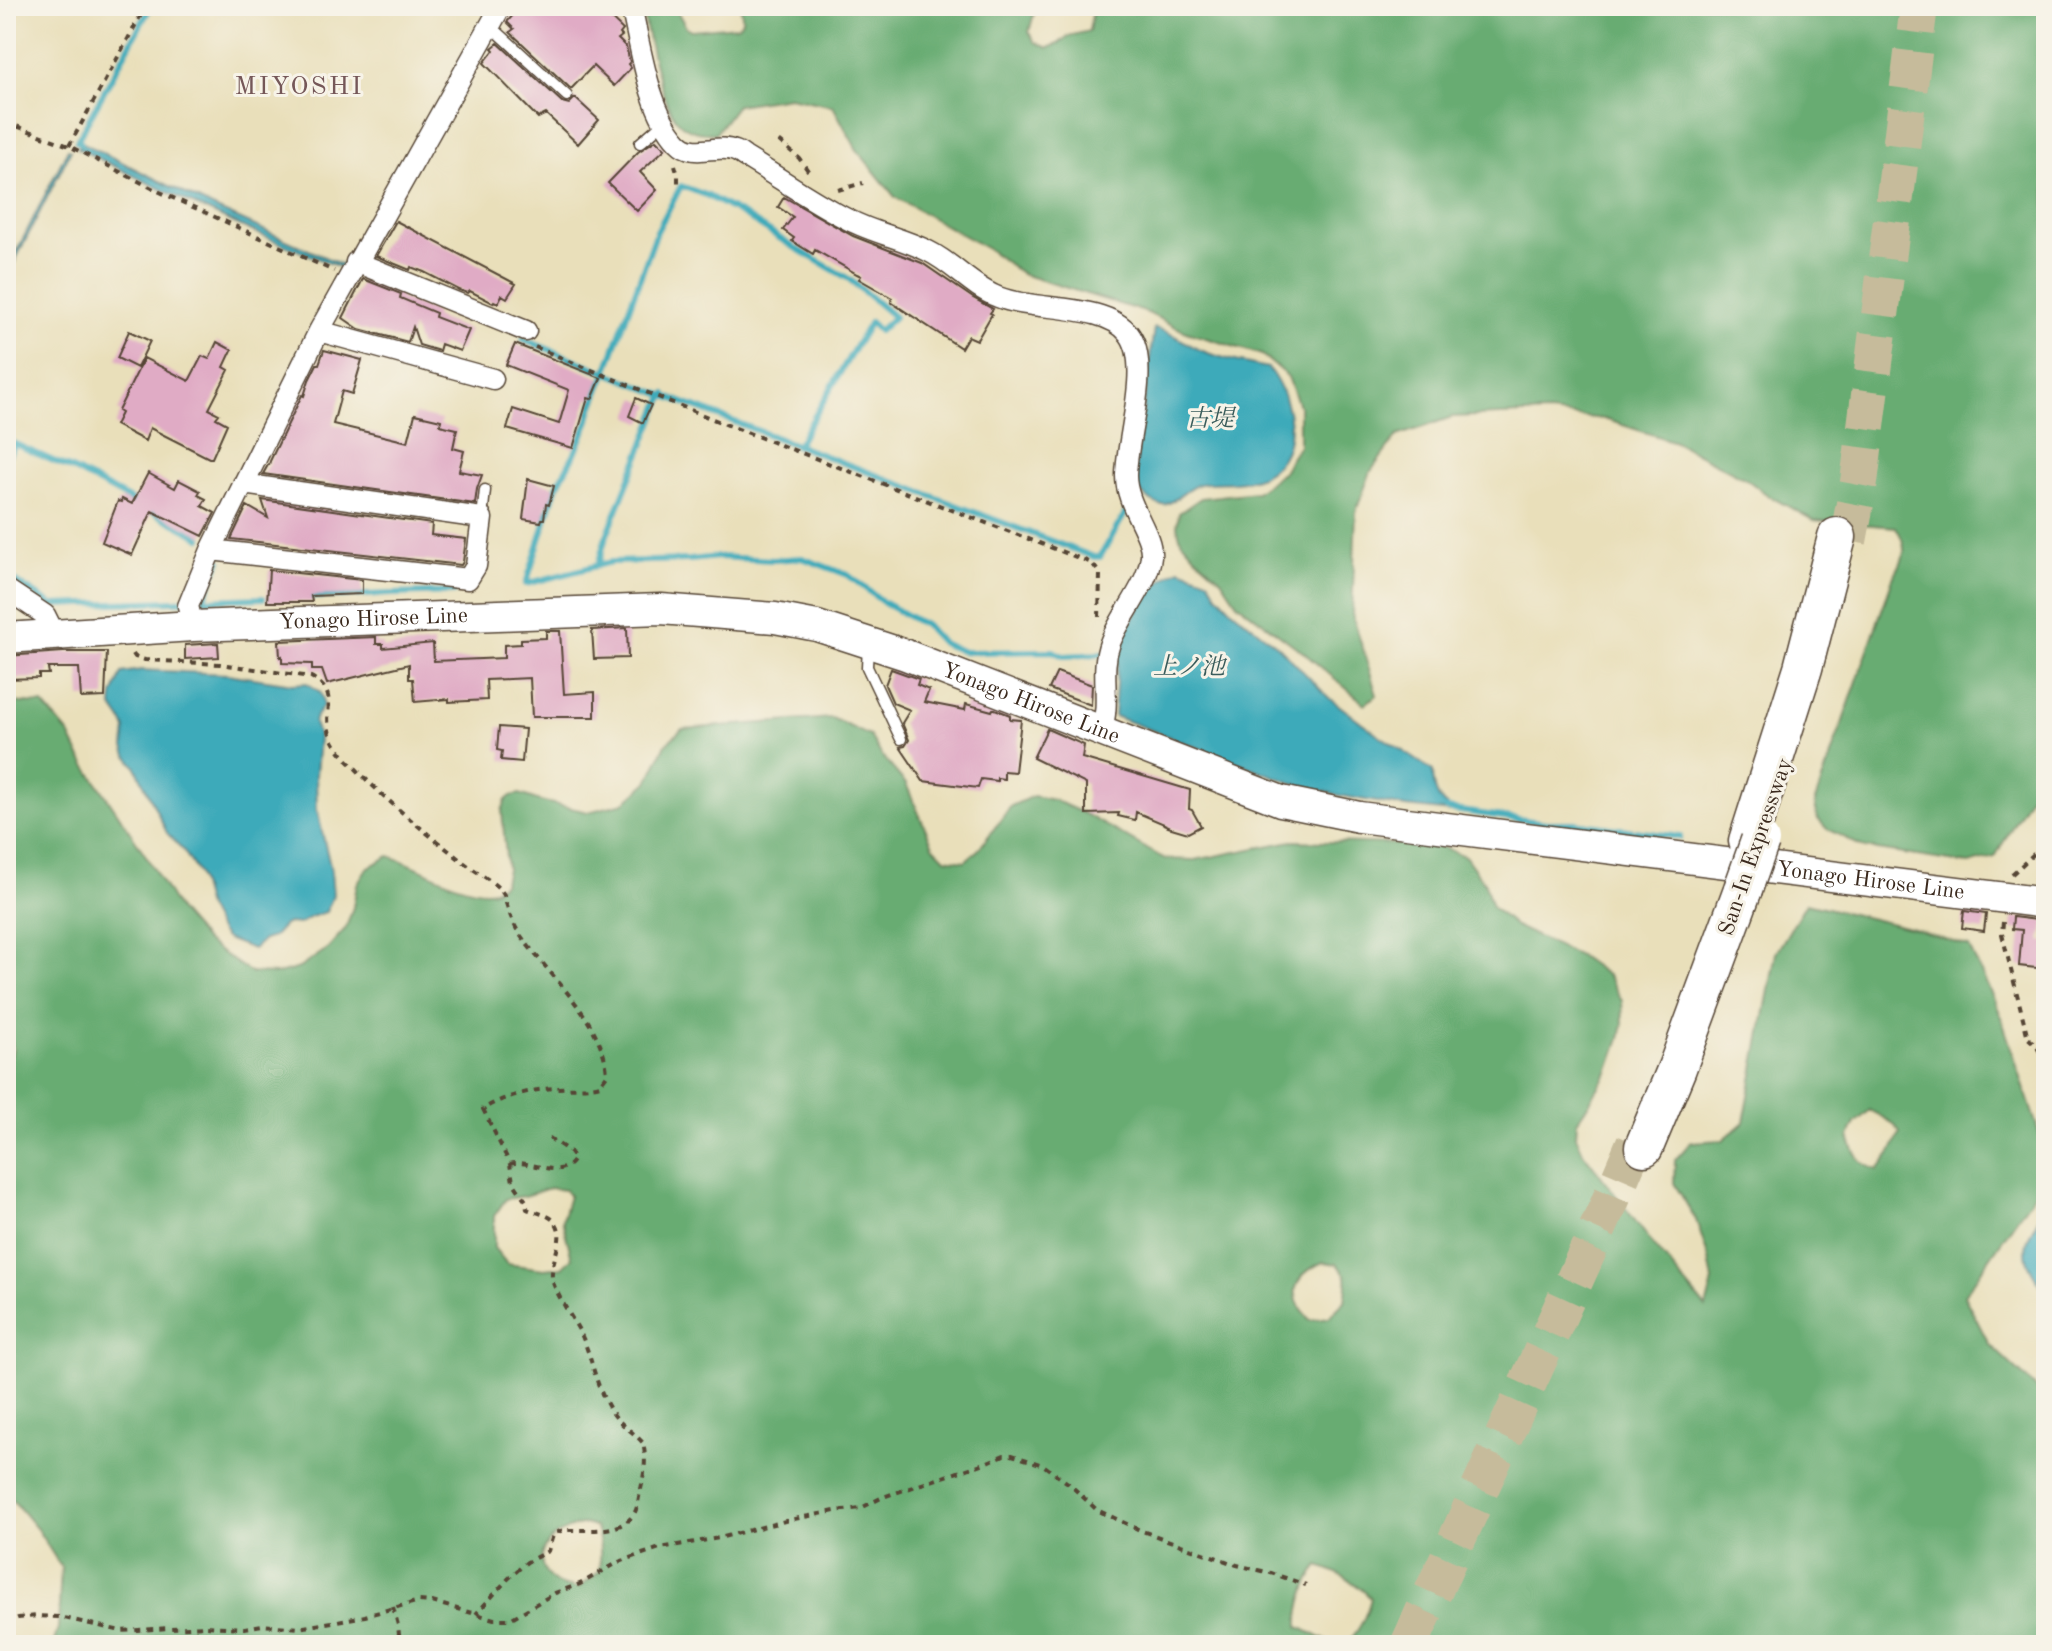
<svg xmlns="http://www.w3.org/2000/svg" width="2052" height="1651" font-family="'Old Standard TT','Noto Serif JP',serif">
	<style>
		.forest { fill: #68ac72; stroke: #526b48; stroke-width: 2; fill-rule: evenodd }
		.water { fill: #3caaba; stroke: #3c6a6c; stroke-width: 2 }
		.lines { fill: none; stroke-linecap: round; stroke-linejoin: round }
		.stream { stroke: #3caaba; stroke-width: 6 }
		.building { fill: #e0abc5 }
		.motorway-tunnel { stroke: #c6bb9b; stroke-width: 38; stroke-dasharray: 38 19; stroke-linecap: butt }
		.service-casing { stroke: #554535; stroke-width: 13 }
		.minor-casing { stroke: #554535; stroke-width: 23 }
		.secondary-casing { stroke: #554535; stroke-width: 33 }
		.motorway-casing { stroke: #554535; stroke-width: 41 }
		.path { stroke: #554535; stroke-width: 4; stroke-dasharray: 6 6; stroke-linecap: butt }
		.service { stroke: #fff; stroke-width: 10 }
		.minor { stroke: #fff; stroke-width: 20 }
		.secondary { stroke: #fff; stroke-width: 30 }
		.motorway { stroke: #fff; stroke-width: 38 }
		.motorway-bridge-casing { stroke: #554535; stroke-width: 41; stroke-linecap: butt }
		.motorway-bridge { stroke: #fff; stroke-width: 38 }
		.labels { text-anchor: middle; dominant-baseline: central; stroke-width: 6; stroke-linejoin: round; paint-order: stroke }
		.street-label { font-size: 22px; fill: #3b2a1e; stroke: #f7f3e8 }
		.water-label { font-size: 24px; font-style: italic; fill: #3b5d5c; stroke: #f7f3e8 }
		.quarter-label { font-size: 26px; letter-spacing: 2px; fill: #755758; stroke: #f7f3e8 }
	</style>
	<rect width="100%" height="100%" fill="#f7f3e8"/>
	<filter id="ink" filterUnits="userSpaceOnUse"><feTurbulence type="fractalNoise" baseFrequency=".0125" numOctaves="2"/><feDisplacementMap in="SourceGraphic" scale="16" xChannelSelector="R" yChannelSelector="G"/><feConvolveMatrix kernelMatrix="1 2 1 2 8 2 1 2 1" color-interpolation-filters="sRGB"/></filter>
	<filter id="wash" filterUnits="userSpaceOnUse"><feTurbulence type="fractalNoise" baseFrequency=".006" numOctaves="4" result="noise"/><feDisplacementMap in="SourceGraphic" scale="32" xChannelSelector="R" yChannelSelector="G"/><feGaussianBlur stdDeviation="1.8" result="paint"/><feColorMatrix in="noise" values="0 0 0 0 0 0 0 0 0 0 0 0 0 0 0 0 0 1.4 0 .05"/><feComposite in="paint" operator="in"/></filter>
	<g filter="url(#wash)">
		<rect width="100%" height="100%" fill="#e9dfba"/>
		<!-- forest -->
		<path class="forest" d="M641 6H674L686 27 691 30 737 26C745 21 742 15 740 6H1036L1029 32 1035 42 1048 48 1058 44 1069 36 1089 31 1092 13 1102 9 1103 6H2046V772L2032 792 1995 857 1969 864 1865 848 1827 829 1817 818 1815 801 1893 578C1905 558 1909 548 1896 527L1813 520 1769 496 1746 479 1675 442 1604 419 1549 413 1452 417 1397 436 1371 471 1356 511 1352 614 1377 695 1365 704 1304 653 1237 603 1221 579 1196 557 1181 540 1177 526 1179 513 1201 498 1256 492 1282 473 1299 445V406L1288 377 1262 355 1186 332 1148 313 1022 274 991 251 895 197 857 150 833 106 789 97 737 105 716 133C701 134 686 132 676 119 658 96 649 36 641 6Z
			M6 702 43 704 69 734 79 755 146 856 179 911 206 942 251 973 278 974 299 968 327 949 346 928 353 907 357 884 367 868 389 856C417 864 467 897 494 890 496 889 502 884 504 882L507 869 502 811 506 800 511 796 520 794 540 801 588 812 624 803 648 782 666 744 682 729 832 718 870 736 882 756 906 784 933 846 945 858 965 861 978 850 1011 806 1033 796 1054 800 1085 814 1165 859 1195 860 1292 841 1436 845 1465 856 1485 884 1492 907 1515 926 1583 958 1608 976 1622 1001 1623 1024 1620 1038 1608 1072 1577 1122 1576 1136 1583 1152 1652 1243 1706 1308 1713 1281 1709 1259 1696 1220 1674 1183 1675 1160 1691 1142 1723 1140 1744 1122 1776 953 1806 903 1918 930 1969 947 1998 1008 2046 1154V1177L1964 1295 1989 1344 2046 1397V1645H1343C1358 1636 1367 1614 1371 1598 1355 1582 1340 1573 1319 1566 1306 1581 1298 1607 1299 1627L1335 1645H53L58 1628 61 1567 37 1529 6 1492V1064L8 1063 13 1049 6 1020ZM1870 1110 1894 1124 1900 1133 1892 1151 1878 1170C1858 1164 1854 1154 1849 1136L1855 1123ZM549 1188 565 1190 569 1196 562 1220 572 1258 562 1267 544 1269 507 1264 494 1248V1216L506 1199 525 1196ZM1323 1262 1337 1264 1346 1276 1347 1287 1345 1301 1329 1317 1310 1320C1286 1295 1293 1276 1323 1262ZM585 1524 595 1527C601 1537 601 1560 599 1572L579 1588C565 1587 554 1585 546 1573 529 1547 562 1528 585 1524Z"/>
		<!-- water -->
		<path class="water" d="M77 140 212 207 340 264H346L343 270 337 266C248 232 163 191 78 148L80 145 75 142Z
			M68 149 71 150 6 279V273Z
			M1154 328C1171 331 1185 343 1200 350 1221 359 1245 363 1268 368 1294 401 1304 461 1256 478 1237 485 1218 481 1200 484 1187 487 1173 505 1162 505 1155 505 1140 494 1137 488 1134 483 1135 475 1135 469Z
			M1180 569 1208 579 1217 594 1233 611 1279 647 1329 698 1376 733 1433 771C1433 786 1437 802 1451 809L1450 812 1406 807 1342 796 1292 783 1114 716 1118 653C1126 625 1152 580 1180 569Z
			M141 670 227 674 293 684 307 683 320 692 323 699V706L316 716 314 723 319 738 316 775 317 810 331 870 333 896 326 912 311 917 299 924 288 923 284 925 273 937 263 940 253 949 226 939 220 932 207 908 198 874 184 851 167 833 136 767 127 755 124 747 126 729 123 722 112 706 113 695 122 673Z
			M2046 1205V1292C2016 1253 2023 1245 2046 1205Z"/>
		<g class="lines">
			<!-- stream -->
			<path class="stream" d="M81 143 77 141 151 6
				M523 339 655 392 1094 557H1100L1126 512
				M6 440 76 471 138 504
				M797 446 870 322 879 331 894 317 849 279 790 245 745 216 706 195 681 186 657 231 604 378 591 411 589 420 576 451 556 488 526 584 611 562 690 560 718 557 773 560 802 558 848 575 884 603 926 626 942 643 964 652 1053 651 1063 656 1104 654
				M6 459 15 444
				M148 509 201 538
				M598 565 605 540 659 406 666 394
				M6 575 52 605 263 598
				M305 597 453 592
				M204 600 220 560
				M1446 809 1546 823H1573L1680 837"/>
		</g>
		<g id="blocks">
			<!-- building -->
			<path class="building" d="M521 6H592L598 12 601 9 623 30 620 34 622 36 618 39 626 47 630 62 628 64 631 68 614 86 593 66 571 89 510 32 514 29 507 22Z
				M498 43 562 102 569 104 575 98 599 120 578 144 546 114 538 118 484 63 494 50 492 48Z
				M656 140 665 149 640 172 657 190 637 211 608 183 638 152Z
				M784 197 853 236 922 263 973 298 993 309 990 313 992 314 977 340 968 336 961 348 891 302 892 298 859 279 861 276 857 274 815 250 813 254 792 241 794 238 783 230 793 217 778 207Z
				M396 221 516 284 507 298 502 295 498 303 494 301 493 303 470 291 468 293 459 290 424 272 411 267 410 270 376 256Z
				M363 279 401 294 400 298 436 313 435 317 469 330 460 351 441 344 439 351 419 345 413 327 408 342 359 329 343 318Z
				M129 331 150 341 137 368 117 358Z
				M217 342 232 350 224 367 229 370 209 409 219 414 216 418 227 424 212 458H209L150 428 145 441 115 425 121 413 118 411 144 358 189 381 202 356 209 359Z
				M515 344 601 378 593 397 591 399 588 398 573 448 507 429 513 409 559 424 569 390 506 365Z
				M324 350 362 360 352 394 342 391 333 424 408 442 415 414 441 420 440 425 457 429 453 448 464 451 459 471 482 475 477 489 475 504 263 474 268 465H269L270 461 302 395 304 396 309 380 317 364H319Z
				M636 398 651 405 643 423 629 416Z
				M148 473 175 488 179 480 200 491 198 495 206 499 202 506 215 513 203 536 152 511 132 555 102 542 118 501 121 502 122 499 132 504Z
				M528 479 554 486 549 505 546 504 544 519H542L541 522 523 519Z
				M262 500 432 524 431 535 466 539 463 562 461 565 231 539 247 506 268 518Z
				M269 570 362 580V594L311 596 312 602H267Z
				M627 628 628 658 594 659 592 630Z
				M546 631H560L564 694 595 692V717H532L530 678 486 680 487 700 449 702V699L415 702 413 679H409V664L327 684 322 670H312V664L282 663V656L280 657 279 641 376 637V644H383V648L433 643 434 661 504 658V645L521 644V639L546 638Z
				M218 643 219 657 185 659V645Z
				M63 652H107L105 697 81 698 79 668H48L49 674H39V678L6 679V656Z
				M891 669 919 679 917 685 929 690 924 702 965 710 966 704 992 711 993 709H995L1010 715V719L1021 720 1015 772 1004 771V779L997 778V781L981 779 978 788 923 781 900 747 905 746 909 740 902 723 910 710 893 703 885 685Z
				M1057 672 1092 685 1091 705 1049 689Z
				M499 727 525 729 522 762 501 760 502 751 497 750Z
				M1047 729 1084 745 1082 758 1190 790 1189 809 1192 810 1201 826 1188 833 1168 827 1169 826 1136 812 1135 820 1118 816 1119 813 1086 814V784L1033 758Z
				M1964 911 1986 914 1984 931 1962 928Z
				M2013 917 2045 921 2041 941 2046 942V969L2019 966 2022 930 2012 929Z"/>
		</g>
	</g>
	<g filter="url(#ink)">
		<use href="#blocks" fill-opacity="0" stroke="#554535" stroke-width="2"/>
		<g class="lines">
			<!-- motorway-tunnel -->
			<path class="motorway-tunnel" d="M1848 541 1859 482 1919 6
				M1409 1645 1609 1204 1635 1143"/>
			<!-- service casing -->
			<g class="service-casing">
				<path id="service" d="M491 26 567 96
					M640 143 663 123
					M482 518 485 490
					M868 645 867 667 901 739"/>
			</g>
			<!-- minor casing -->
			<g class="minor-casing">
				<path id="minor" d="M631 6C641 48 648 110 678 142 694 159 716 143 735 151 739 152 742 155 745 157 780 178 813 202 849 220 874 233 902 238 928 251 953 263 972 287 998 297 1034 312 1105 302 1129 334 1152 364 1126 439 1126 476 1126 506 1153 534 1151 556 1148 586 1121 614 1110 643 1099 672 1112 700 1101 732
					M356 262 526 331
					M319 331 493 379
					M211 550 468 579 476 566 482 518 243 484
					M6 589 45 615 54 633
					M193 626 188 606 211 550 319 331 501 6"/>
			</g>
			<!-- secondary casing -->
			<g class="secondary-casing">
				<g id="secondary">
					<path id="s1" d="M6 638 193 626 661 609 775 618 817 626 906 655 1281 801 1359 817 2046 903"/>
				</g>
			</g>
			<!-- motorway casing -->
			<g class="motorway-casing">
				<path id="motorway" d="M1748 841 1803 668 1837 537
					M1644 1147 1677 1068 1743 889"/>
			</g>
			<!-- path -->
			<path class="path" d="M6 122 69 146 160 192 334 271
				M779 141 799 158 809 172
				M69 146 146 6
				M675 165 678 175V186
				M838 190 863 183
				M535 347 725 424 1092 563 1100 574 1099 618
				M133 654 135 657 145 660 220 664 311 677C338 693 325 705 329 730 332 747 350 762 361 774 392 806 428 834 463 862 472 869 496 883 502 892 505 895 505 899 506 903 510 915 514 926 521 936 550 977 605 1023 607 1075L600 1085C586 1089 571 1087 556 1088 533 1089 502 1097 483 1109L510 1164 513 1182 526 1201 527 1209C536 1213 549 1214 555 1222 568 1238 547 1264 553 1283 560 1300 571 1316 580 1332 593 1358 595 1388 612 1412 620 1425 634 1432 643 1443 647 1459 644 1477 640 1493 638 1500 638 1506 635 1512 624 1532 597 1530 577 1530 567 1530 561 1529 553 1535L548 1551 527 1562 508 1579 476 1614
				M2012 874 2046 843
				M2003 922 2002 934 2028 1038 2035 1044 2046 1062
				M510 1164C529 1158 562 1182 574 1159L569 1151 548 1137
				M393 1607 398 1625 400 1645
				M6 1623 18 1618 37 1616 60 1617 121 1631 205 1626 245 1628 262 1625 299 1628 365 1616 419 1601 432 1602 494 1619H510L555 1593 580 1584 619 1562 660 1548 719 1538 789 1520 835 1511 861 1508 883 1497 988 1462 1004 1455H1012L1043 1465 1068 1483 1097 1510 1142 1531 1237 1565 1271 1573 1306 1585"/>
			<!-- service -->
			<use href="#service" class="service"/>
			<!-- minor -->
			<use href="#minor" class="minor"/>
			<!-- secondary -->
			<use href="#secondary" class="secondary"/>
			<!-- motorway -->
			<use href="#motorway" class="motorway"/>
			<!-- motorway-bridge casing -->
			<g class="motorway-bridge-casing">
				<path id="motorway-bridge" d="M1743 889 1760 841"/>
			</g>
			<!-- motorway-bridge -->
			<use href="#motorway-bridge" class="motorway-bridge"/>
		</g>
	</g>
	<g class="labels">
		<!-- street labels -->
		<g class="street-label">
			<text stroke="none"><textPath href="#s1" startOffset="368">Yonago Hirose Line</textPath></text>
			<text stroke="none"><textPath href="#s1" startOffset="1040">Yonago Hirose Line</textPath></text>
			<text transform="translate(1756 847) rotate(-71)">San-In Expressway</text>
			<text stroke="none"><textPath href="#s1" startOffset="1904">Yonago Hirose Line</textPath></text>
		</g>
		<!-- water labels -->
		<g class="water-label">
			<text x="1210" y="420">古堤</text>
			<text x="1189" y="668">上ノ池</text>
		</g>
		<!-- quarter labels -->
		<g class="quarter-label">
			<text x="299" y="87">MIYOSHI</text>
		</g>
	</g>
	<!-- margin -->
	<rect width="2052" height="1651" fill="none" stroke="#f7f3e8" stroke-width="32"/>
</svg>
